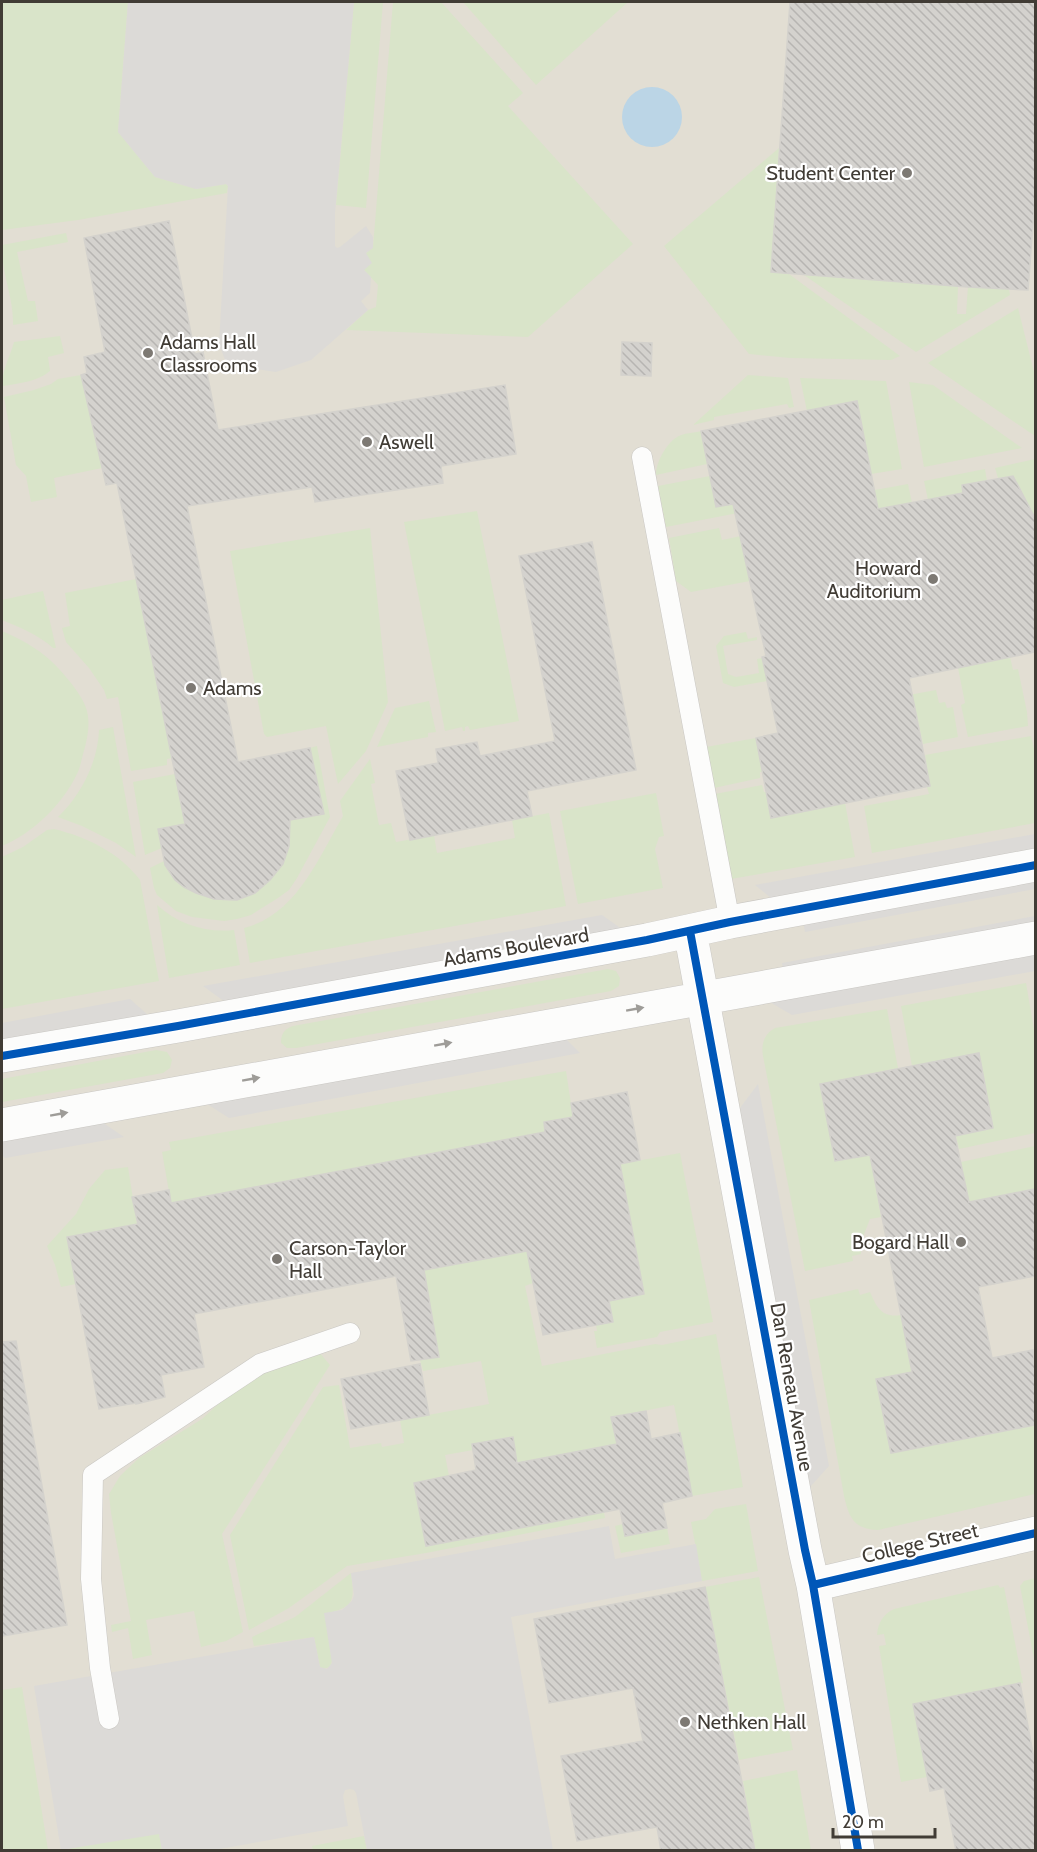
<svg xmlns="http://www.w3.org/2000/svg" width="1037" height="1852" font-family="Cabin,sans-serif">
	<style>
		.education { fill: #e2ded3 }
		.green { fill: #d9e4c9 }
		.parking { fill: #dcdad7 }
		.water { fill: #bbd5e6 }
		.building { fill: url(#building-back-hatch); stroke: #d4d2cd; stroke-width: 1.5 }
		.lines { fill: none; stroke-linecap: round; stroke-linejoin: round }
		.lane-casing { stroke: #c9c7c3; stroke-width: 21 }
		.street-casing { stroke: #c9c7c3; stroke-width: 34 }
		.lane { stroke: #fcfcfb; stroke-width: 20 }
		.street { stroke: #fcfcfb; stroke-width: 33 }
		.cycleway-casing { stroke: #fff; stroke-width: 11 }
		.cycleway { stroke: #0057b8; stroke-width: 8 }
		.oneway { fill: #9e9c98 }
		.poi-dot { fill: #7d7973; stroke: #fff; stroke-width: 2 }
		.labels { text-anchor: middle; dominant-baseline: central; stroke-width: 4.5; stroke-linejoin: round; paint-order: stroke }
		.poi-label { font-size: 20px; fill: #413c35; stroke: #fff; text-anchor: start }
		.street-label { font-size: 20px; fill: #413c35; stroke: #fff }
	</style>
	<defs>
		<pattern id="building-back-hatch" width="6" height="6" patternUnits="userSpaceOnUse" patternTransform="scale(1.5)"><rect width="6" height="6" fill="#d4d2ce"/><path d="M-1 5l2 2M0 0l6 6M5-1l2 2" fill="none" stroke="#b7b5b2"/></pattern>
	</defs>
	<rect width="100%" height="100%" fill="#ecebe7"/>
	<!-- education -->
	<path class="education" d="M2 2H1035V1850H2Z"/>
	<!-- green -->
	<path class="green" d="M2 2H128L118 132 155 177 196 189 226 184 228 186 227 193 78 220 2 230Z
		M354 2H383L366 208 336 205Z
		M393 2H441L523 93 508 106 633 244 528 337 346 330 368 310 376 307 378 285 364 270 366 253 373 247Z
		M463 2H628L536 85Z
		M779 148 771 272 789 274 900 356 891 360 790 358 749 354 664 246Z
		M66 233 68 242 17 252 28 301H35L38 321 13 325C14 298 1 273 2 245Z
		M804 275 958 286 957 314H966L968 286 1009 289 1010 295 916 352Z
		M1018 308 1035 376V436L928 363Z
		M60 336 64 353 48 357 50 371C37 382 20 383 3 386 0 375 11 354 14 342Z
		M81 375 102 468 54 478 57 497 31 502 26 476 16 465 4 397 34 390 51 384 58 379Z
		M748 375 788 378 794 407 789 408 787 404 714 417V420L693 425Z
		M800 378 886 381 902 469 871 474 857 401 807 411Z
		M909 382 933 385 1022 448 924 467Z
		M701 431 707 464 656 475C656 462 666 444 677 437 683 433 694 433 701 431Z
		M1035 459V518L1018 484 1015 483 1013 476 998 478 995 468Z
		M985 469 987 481 962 485 963 493 928 500 924 481Z
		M710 476 716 506 756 500 758 509 666 527 658 486Z
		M908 484 912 503 829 519 825 499Z
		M477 511 519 721 470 730 468 726 465 727V731H463L462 727 445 731 404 522Z
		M370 528 388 702 366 751 338 784 326 726 267 737 264 734 230 551Z
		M719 528 722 540 741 536 750 581 691 592 676 581 669 538Z
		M136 579 172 758 167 759V765L131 771 118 697 107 699 104 690 89 668 66 642 62 628 70 626 65 593Z
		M43 591 56 648H53C39 635 19 627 2 620V600Z
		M2 631C33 645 49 655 71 683 77 691 84 700 87 711 90 723 88 735 85 747 82 756 81 766 77 774 62 805 33 833 2 846Z
		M746 632 748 639 757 637V640L723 646 728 674 736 677 759 673 757 659 762 658 767 681 734 687 723 683 716 646 724 636Z
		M1010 657 1013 670 1018 669 1027 712 1028 726 968 737 961 705 965 703 958 668Z
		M936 690 939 703 945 702 947 708 953 707 958 737 923 744 915 706 867 714 865 703Z
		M429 701 436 732 428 733V737L377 747 395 708Z
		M113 727 136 857 116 843 82 826 58 817C81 795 98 762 99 730Z
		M1031 736 1036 757 1035 823 872 853 864 806 929 794 927 787 930 786 925 755Z
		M756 738 762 772H760V778L714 788 706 747Z
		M317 746 330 817 297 878 289 890 278 898 251 915 237 919 224 921 192 917 176 911 157 895 154 888 150 868 164 861C168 884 215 906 237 899 242 898 248 893 253 890 282 872 293 856 287 821L323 814 310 748Z
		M370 759 375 783 371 784 379 825 391 823 396 842 434 835 437 853 515 838 512 820 549 813 566 906 250 963 244 928C296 915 318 859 343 816L340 801Z
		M175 774 185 824 162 848 145 855 133 782Z
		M762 785 764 792H766L771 818 845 803 855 857 731 879 715 794Z
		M656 793 664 836 659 837 655 849 663 888 578 904 560 811Z
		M54 829C87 837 120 853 140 880L159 981 2 1009V857L23 847 47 830Z
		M157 905C178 924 205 933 234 930L240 965 169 978Z
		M608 969 616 971 620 978 619 986 611 991 296 1048H287L281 1043C281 1034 284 1029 293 1026Z
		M1026 983 1035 1035V1133L959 1149 956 1136 993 1128 979 1053 912 1066 901 1006Z
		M887 1009 898 1068 820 1084 835 1161 870 1155 881 1217 870 1219 861 1242V1254L852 1256 853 1261 805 1271 763 1056C761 1044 764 1034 775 1028Z
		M156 1050 167 1052 172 1060 170 1068 163 1073 2 1102V1079Z
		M566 1071 573 1117 544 1122 548 1145 512 1139 171 1203 162 1152 171 1150 169 1142Z
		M1035 1146V1189L969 1202 961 1162Z
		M680 1153 713 1322 660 1332 657 1337 597 1348 594 1331H597L596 1325 609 1301 620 1164Z
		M128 1167 137 1224 67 1237 76 1284 61 1287 55 1265 47 1246 76 1214 89 1189 105 1170Z
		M527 1251 533 1283 525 1286 542 1366 655 1344 662 1345 716 1334 743 1487 692 1496 674 1405 612 1417 617 1444 517 1463 512 1437 473 1444V1450L445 1455 449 1476 414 1483 426 1546 604 1512 605 1518 426 1553 347 1566 289 1608 249 1630 230 1535 323 1387 339 1385 350 1448 381 1443 382 1447 404 1443 400 1420 489 1404 481 1361 423 1371 420 1360 438 1357 396 1275Z
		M858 1289 860 1295 870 1292C877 1308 882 1318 901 1315L912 1372 876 1379 891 1453 1035 1425V1494L878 1530C853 1529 849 1517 844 1496L809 1300Z
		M319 1352 330 1365 222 1534 243 1632 226 1641 201 1647 194 1611 146 1620 152 1655 133 1659 128 1628 112 1632 111 1625 131 1621 111 1513 109 1494 120 1476 139 1458 202 1419 230 1393 252 1378Z
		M746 1504 758 1571 702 1581 691 1522 706 1519 715 1509Z
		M623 1524 626 1536 667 1528 670 1544 621 1553 615 1526Z
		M351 1573C355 1602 354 1607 325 1614L332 1661 330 1667 323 1669 320 1667 314 1637 254 1646 252 1637 295 1617Z
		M759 1577 793 1750 739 1760 705 1587Z
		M1035 1578H1036L1035 1664 1020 1586 1024 1581Z
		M998 1585 1000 1588 1004 1587 1023 1683 913 1704 927 1777 901 1782 879 1646 886 1645 884 1634 877 1635C878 1623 883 1614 894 1609Z
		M22 1687 48 1850H2V1690Z
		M797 1770 811 1850H755L743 1781Z
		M159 1833 162 1850H61Z
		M364 1836 367 1850H313L312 1846Z"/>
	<!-- parking -->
	<path class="parking" d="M128 2H354L335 213V246L337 248 340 247 366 226 373 237V248L366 253 372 263 364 270 371 277 370 293 361 301 368 310 311 360 276 372 227 365 219 344 228 186 226 184 196 189 155 177 118 132Z
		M1035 834V854L776 902 755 885Z
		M1035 878V889L805 932 803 920Z
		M602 915 626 932 225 1002 203 986Z
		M1035 916V928L784 973 782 963Z
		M1035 951V971L792 1015 768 1001Z
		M130 999 148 1015 2 1043V1023Z
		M565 1038 580 1053 229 1118 207 1104Z
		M758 1084 829 1466 810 1487 740 1108Z
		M99 1120 124 1137 5 1158 2 1155V1139Z
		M609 1526 615 1559 696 1544 702 1581 511 1617 553 1850H367L356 1793 354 1790 350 1789 345 1790 343 1796 348 1826 214 1850H162L159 1834 61 1850 34 1686 314 1637 320 1667 327 1669 332 1663 324 1613 342 1610 352 1601 354 1595 351 1573Z"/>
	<!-- water -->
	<path class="water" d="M622 117a30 30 0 1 1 60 0a30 30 0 1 1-60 0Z"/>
	<!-- building -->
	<path class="building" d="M790 2H1035V198L1028 290 968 287 771 272Z
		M169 221 195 354 203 352 218 430 505 385 516 454 441 466 443 483 315 502 312 487 187 506 238 762 310 748 324 814 290 820 289 846 283 864 270 880 255 893 237 900 214 899 196 893 184 887 175 880 165 865 158 829 185 824 117 483 106 485 81 375 87 373 84 357 105 352 84 238Z
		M622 342 652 343 651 376 621 375Z
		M857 401 878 509 963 493 962 485 1013 476 1035 518V652L909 678 930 786 771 818 756 738 778 733 762 657 766 656 733 504 716 507 701 431Z
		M592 542 636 770 527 791 532 816 410 840 396 771 438 763 436 749 477 742 480 756 555 741 519 556Z
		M979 1053 993 1128 955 1136 969 1202 1035 1189V1276L978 1287 992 1358 1033 1350 1035 1367V1425L891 1453 876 1379 912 1372 870 1155 835 1161 820 1084Z
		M627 1092 640 1160 620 1164 644 1294 609 1301 613 1322 543 1335 527 1251 424 1270 439 1357 411 1361 396 1276 194 1314 204 1367 161 1375 165 1397 136 1404V1403L99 1409 67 1237 138 1224 132 1197 169 1190 171 1203 545 1132 544 1122 573 1117 571 1103Z
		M16 1341 67 1625 2 1636V1342Z
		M420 1364 429 1415 351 1429 341 1379Z
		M646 1411 651 1439 680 1433 686 1462 692 1496 662 1503 667 1528 625 1536 620 1509 426 1546 414 1483 476 1470 472 1444 513 1437 517 1463 617 1444 611 1417Z
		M705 1587 755 1851H661L657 1827 577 1841 561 1756 643 1741 633 1688 549 1703 534 1619Z
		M1020 1683 1035 1764V1851H956L944 1788 930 1791 913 1704Z"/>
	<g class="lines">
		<!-- lane casing -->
		<g class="lane-casing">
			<path id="lane" d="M642 457 730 922
				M109 1719 100 1668 91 1579 93 1475 260 1364 350 1333"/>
		</g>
		<!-- street casing -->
		<g class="street-casing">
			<path id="street" d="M690 931 805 1550 813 1585 858 1850
				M2 1056 178 1026 647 940 730 922 1036 865
				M2 1125 1036 938
				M813 1585 1036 1533"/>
		</g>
		<!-- lane -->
		<use href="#lane" class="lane"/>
		<!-- street -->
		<use href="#street" class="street"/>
		<!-- cycleway casing -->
		<g class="cycleway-casing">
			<path id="cycleway" d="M690 931 805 1550 813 1585 858 1850
				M2 1056 178 1026 647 940 730 922 1036 865
				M813 1585 1036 1533"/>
		</g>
		<!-- cycleway -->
		<use href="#cycleway" class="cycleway"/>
	</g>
	<!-- one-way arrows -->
	<defs><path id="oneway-solid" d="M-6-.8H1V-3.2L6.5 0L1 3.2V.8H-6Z" transform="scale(1.5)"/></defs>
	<g class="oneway">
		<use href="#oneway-solid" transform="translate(635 1009) rotate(-10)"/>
		<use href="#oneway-solid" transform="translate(443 1044) rotate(-10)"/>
		<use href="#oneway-solid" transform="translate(251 1079) rotate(-10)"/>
		<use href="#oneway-solid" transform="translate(59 1114) rotate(-10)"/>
	</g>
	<!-- markers -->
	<g class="poi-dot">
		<circle cx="907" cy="173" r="6"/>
		<circle cx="148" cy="353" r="6"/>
		<circle cx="367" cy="442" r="6"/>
		<circle cx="933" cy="579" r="6"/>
		<circle cx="191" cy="688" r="6"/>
		<circle cx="961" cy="1242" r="6"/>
		<circle cx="277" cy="1259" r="6"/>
		<circle cx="685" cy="1722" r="6"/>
	</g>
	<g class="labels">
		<!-- poi labels -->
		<g class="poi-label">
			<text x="895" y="173" text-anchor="end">Student Center</text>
			<text x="160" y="342">Adams Hall<tspan x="160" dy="23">Classrooms</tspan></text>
			<text x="379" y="442">Aswell</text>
			<text x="921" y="568" text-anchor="end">Howard<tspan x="921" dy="23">Auditorium</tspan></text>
			<text x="203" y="688">Adams</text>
			<text x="949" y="1242" text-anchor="end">Bogard Hall</text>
			<text x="289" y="1248">Carson-Taylor<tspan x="289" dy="23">Hall</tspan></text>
			<text x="697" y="1722">Nethken Hall</text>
		</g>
		<!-- street labels -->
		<g class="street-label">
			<text transform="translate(516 947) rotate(-10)">Adams Boulevard</text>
			<text transform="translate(792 1387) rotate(80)">Dan Reneau Avenue</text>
			<text transform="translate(920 1543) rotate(-13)">College Street</text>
		</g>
	</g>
	<!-- border -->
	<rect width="1037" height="1852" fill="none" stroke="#413c35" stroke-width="6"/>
	<!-- scale -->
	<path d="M833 1828v9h102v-9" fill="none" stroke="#413c35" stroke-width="3"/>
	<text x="842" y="1828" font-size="18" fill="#413c35" stroke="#ffffff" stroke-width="4.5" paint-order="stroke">20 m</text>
</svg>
